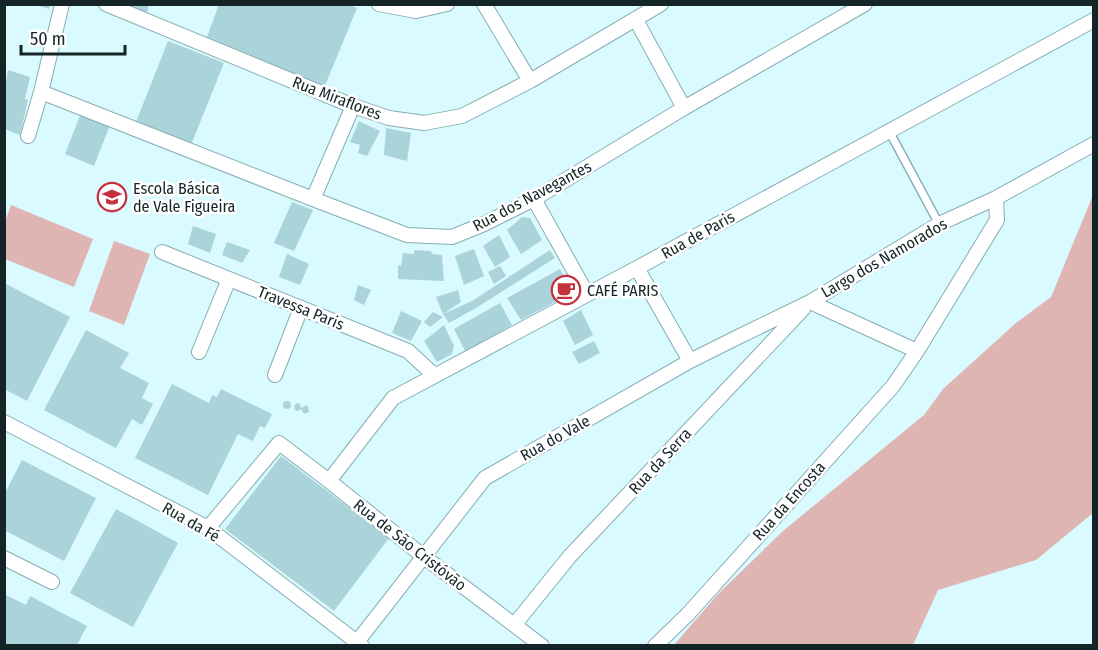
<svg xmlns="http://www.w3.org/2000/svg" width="1098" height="650" font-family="'Fira Sans Condensed',sans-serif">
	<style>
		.green { fill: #dfb5b3 }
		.building { fill: #abd3da }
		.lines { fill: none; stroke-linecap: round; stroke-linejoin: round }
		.lane-casing { stroke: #86adb3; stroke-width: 10 }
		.street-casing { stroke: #86adb3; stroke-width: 16 }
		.lane { stroke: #fff; stroke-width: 7 }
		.street { stroke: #fff; stroke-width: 14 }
		.labels { text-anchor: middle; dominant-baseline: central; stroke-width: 5; stroke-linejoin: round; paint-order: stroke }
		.street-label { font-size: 16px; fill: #152527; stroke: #fff }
		.poi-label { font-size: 16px; fill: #152527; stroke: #fff; text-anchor: start }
	</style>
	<rect width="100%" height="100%" fill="#d9faff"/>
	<!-- green -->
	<path class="green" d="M1093 195V513L1036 560 938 590 913 645H674L718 594 783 531 924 415 943 389 1016 323 1051 297Z
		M11 205 93 239 74 287 5 259V222Z
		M114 241 150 254 124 325 89 311Z"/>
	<!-- building -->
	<path class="building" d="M34 4H50L49 9Z
		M126 4H149L147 13Z
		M219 4H347L357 8 324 88 207 37Z
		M168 41 224 63 191 145 136 122Z
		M8 70 30 77 25 99 28 100 20 135 5 129V87Z
		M81 113 110 125 94 166 65 154Z
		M359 121 380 131 367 156 358 153 360 145 350 142Z
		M386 128 411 133 407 161 384 155Z
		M292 202 313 210 294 251 274 243Z
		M522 217 530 218 542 240 521 254 507 230Z
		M193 226 216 234 210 253 188 244Z
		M499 235 510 257 495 267 483 246Z
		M227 242 250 250 242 263 222 255Z
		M474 249 484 276 464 285 455 256Z
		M414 250 431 251 432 254 442 255 444 281 398 279V265L401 266 403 253 414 254Z
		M550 250 555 258 476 308 449 323 443 314 472 301Z
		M287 254 309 264 300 285 279 277Z
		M500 266 506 276 494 284 488 272Z
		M560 269 573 292 521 320 507 298Z
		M4 283 70 317 27 401 4 389Z
		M358 285 371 290 364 305 354 300Z
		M458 290 461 302 443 314 436 297Z
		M500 303 512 325 465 351 454 329Z
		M581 310 593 335 575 345 563 321Z
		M401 311 422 321 411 341 392 333Z
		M433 312 443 317 430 327 424 322Z
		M444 325 454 346 452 354 437 362 424 341Z
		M86 330 129 353 120 368 149 383 142 398 153 404 142 425 132 419 116 448 44 410Z
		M594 341 600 353 579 364 572 352Z
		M172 384 209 403 212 395 217 397 221 389 272 414 265 428 260 426 253 441 238 434 208 495 135 458Z
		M283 405a4 4 0 1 1 8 0a4 4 0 1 1-8 0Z
		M297 403 300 404 301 408 306 405 308 407 309 412 304 414 301 409 298 411 295 410 294 406Z
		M281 456 389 538 334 611 225 529Z
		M22 460 96 498 64 561 4 530V495Z
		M116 509 178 543 133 627 70 593Z
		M4 594 26 605 30 596 87 626 77 645H4Z"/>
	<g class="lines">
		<!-- lane casing -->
		<g class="lane-casing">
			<path id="lane" d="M889 131 939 224"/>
		</g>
		<!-- street casing -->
		<g class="street-casing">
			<path id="street" d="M106 4 353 106 389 118 424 123 462 116 530 81 661 4
				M379 4 416 11 447 4
				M484 4 530 81
				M636 20 684 108
				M41 92 313 199 407 235 452 237 484 224 534 199 684 108 865 4
				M28 136 41 92 62 4
				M996 198 997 220 917 351 810 302 939 224 996 198 1094 144
				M313 199 353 106
				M534 199 587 294
				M162 252 408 351 434 375
				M637 268 690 361
				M199 352 229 279
				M275 375 301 308
				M4 422 208 528 362 646
				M329 481 393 398 637 268 1094 20
				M208 528 279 443 329 481 423 556 542 646
				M4 558 52 582
				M515 624 570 556 803 309
				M357 642 485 478 690 361 738 337 810 302
				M655 646 688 614 893 386 917 351"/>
		</g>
		<!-- lane -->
		<use href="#lane" class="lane"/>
		<!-- street -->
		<use href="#street" class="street"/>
	</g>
	<!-- icons -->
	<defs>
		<g id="school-ring" transform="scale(1.5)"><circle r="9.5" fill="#fff" stroke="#c2323d" stroke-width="1.5"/><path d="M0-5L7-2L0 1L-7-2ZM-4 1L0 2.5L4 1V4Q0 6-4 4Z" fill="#c2323d"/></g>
		<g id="cafe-ring" transform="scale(1.5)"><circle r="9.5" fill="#fff" stroke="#c2323d" stroke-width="1.5"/><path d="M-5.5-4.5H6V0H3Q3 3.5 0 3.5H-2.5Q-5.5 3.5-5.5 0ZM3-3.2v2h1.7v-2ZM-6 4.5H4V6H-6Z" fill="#c2323d"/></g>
	</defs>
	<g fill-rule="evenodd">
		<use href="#school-ring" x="112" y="197"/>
		<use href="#cafe-ring" x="566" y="290"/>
	</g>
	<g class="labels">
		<!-- street labels -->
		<g class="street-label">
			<text transform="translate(337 98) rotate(21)">Rua Miraflores</text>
			<text transform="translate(532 196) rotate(-28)">Rua dos Navegantes</text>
			<text transform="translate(698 235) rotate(-29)">Rua de Paris</text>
			<text transform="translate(884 258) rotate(-30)">Largo dos Namorados</text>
			<text transform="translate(301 308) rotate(22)">Travessa Paris</text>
			<text transform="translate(555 438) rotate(-29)">Rua do Vale</text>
			<text transform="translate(660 461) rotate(-47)">Rua da Serra</text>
			<text transform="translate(789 501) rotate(-48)">Rua da Encosta</text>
			<text transform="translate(191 522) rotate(30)">Rua da Fé</text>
			<text transform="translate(410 545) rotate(38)">Rua de São Cristóvão</text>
		</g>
		<!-- poi labels -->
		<g class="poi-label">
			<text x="133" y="188">Escola Básica<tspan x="133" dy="18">de Vale Figueira</tspan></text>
			<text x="587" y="290">CAFÉ PARIS</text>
		</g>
	</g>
	<!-- border -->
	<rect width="1098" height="650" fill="none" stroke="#152527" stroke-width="12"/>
	<!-- scale -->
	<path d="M21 45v9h104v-9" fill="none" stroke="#152527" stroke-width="3"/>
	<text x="30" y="45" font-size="18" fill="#152527" stroke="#ffffff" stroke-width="4.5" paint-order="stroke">50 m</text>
</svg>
